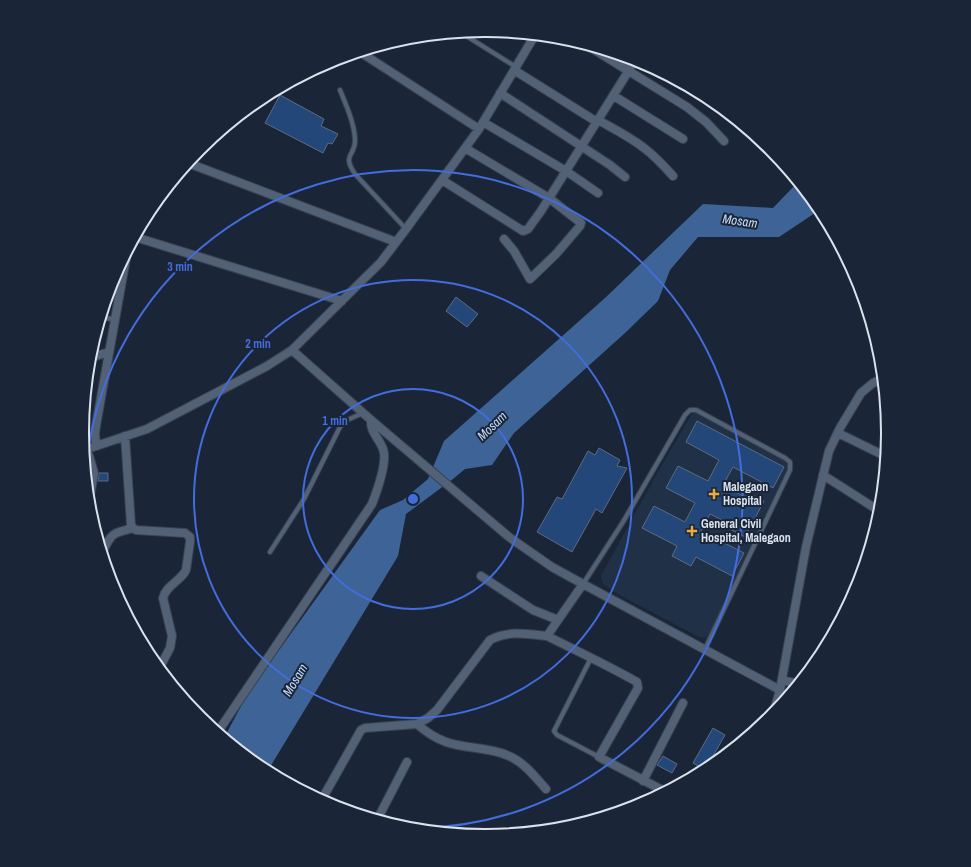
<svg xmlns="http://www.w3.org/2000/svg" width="971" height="867" font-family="'Archivo Narrow',sans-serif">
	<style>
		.built { fill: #203047 }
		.water { fill: #3e6397 }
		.building { fill: #234779; stroke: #5c6b80 }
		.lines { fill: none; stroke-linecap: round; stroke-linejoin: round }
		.lane-casing { stroke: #384250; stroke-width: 6 }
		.street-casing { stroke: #384250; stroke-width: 10 }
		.lane { stroke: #536176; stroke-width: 4 }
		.street { stroke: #536176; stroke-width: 8 }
		.ring { fill: none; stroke: #436cdc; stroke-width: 2 }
		.poi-dot { fill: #ebaa39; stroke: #1a2638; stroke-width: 1.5 }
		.labels { text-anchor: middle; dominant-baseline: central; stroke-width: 4; stroke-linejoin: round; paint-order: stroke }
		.poi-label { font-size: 12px; font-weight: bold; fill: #dae2ee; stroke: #1a2638; text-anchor: start }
		.water-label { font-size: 13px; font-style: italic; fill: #c5dbfa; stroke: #1a2638 }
		.rim { fill: none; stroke: #dae2ee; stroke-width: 2 }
		.centre { fill: #436cdc; stroke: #1a2638; stroke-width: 2 }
		.ring-label { font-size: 12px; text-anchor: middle; font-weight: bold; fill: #436cdc; stroke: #1a2638; stroke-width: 4; stroke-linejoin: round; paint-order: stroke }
	</style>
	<rect width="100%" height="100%" fill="#1a2638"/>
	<!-- built -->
	<path class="built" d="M694 412 783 459 788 463 789 469 710 633 705 638 699 637 614 592 603 584 601 576 655 477 691 415Z"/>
	<!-- water -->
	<path class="water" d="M798 182 819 207 812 215 779 237H698L670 270 658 301 625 333 514 433 492 465 465 469 453 479 406 514 398 556 267 772 261 769 224 738 248 693 380 510 403 500 428 479 444 441 605 298 703 204 773 208Z"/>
	<!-- building -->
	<path class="building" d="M280 95 324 119 321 126 338 134 332 144 328 143 323 153 265 123Z
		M456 297 478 314 467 327 446 311Z
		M697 421 784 467 773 488 733 467 723 485 743 496 745 491 764 501 745 537 726 527 728 523 710 514 701 531 744 553 732 576 696 557 691 566 672 556 677 546 642 528 654 506 685 522 695 503 666 488 678 466 708 481 719 460 686 442Z
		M599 448 620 460 617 466 627 468 602 513 596 509 572 552 537 532 557 497 562 499 588 451 595 455Z
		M99 473H108V481H98Z
		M713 728 725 735 705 770 693 763Z
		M663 756 677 764 672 773 657 765Z"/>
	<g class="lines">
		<!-- lane casing -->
		<g class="lane-casing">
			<path id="lane" d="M460 32 516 67
				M340 90C346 105 354 122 355 139 356 157 341 153 355 174L406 229
				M101 318 115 319
				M270 552 304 499 340 427 345 421 363 413
				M583 584 623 522 685 415 690 410H696L785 458 790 462V470L705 649
				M591 658 554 731 557 735 599 757"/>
		</g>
		<!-- street casing -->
		<g class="street-casing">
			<path id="street" d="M585 44 687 107 706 122 724 141
				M360 52 479 129
				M514 70 597 122
				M500 93 610 165 625 177
				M614 96 683 139
				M598 120C614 129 630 137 644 148 655 156 664 166 673 176
				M483 122 566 171 598 193
				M465 148 549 198 581 223 580 226 556 254 530 279 514 251 504 239
				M188 163 396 242
				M442 180 523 231 528 229 541 211 636 59
				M135 237 342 301
				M292 350 381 262 406 229 479 129 535 35
				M89 358 109 352
				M838 433 887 457
				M125 436 131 525 133 528 136 530 185 533 190 537V542L186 570C181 581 166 585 163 598L172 636 170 648 159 669
				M96 446 95 433 97 420 127 253
				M87 449 94 473 90 496
				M84 450 147 429 267 366 292 350 371 420 509 537 552 567 583 584
				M823 475 881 512
				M102 551C106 547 106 544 109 540 114 531 124 531 133 528
				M481 576 533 610 558 620
				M547 636C577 651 607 665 637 682L638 688 599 757 666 792
				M782 680 799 684
				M780 690 806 547 829 451 840 428 861 393 873 383 884 378
				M417 724C426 732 435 738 446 742 466 749 490 747 509 756 525 763 535 777 546 789
				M217 733 372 504C377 491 388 462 383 449 379 438 370 432 371 420
				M643 781 683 703
				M322 799 338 809
				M321 801 361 730 365 728 417 724 428 718 437 710 490 640C508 630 528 634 547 636L583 584 780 690 772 718
				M377 820 407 762"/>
		</g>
		<!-- lane -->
		<use href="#lane" class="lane"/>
		<!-- street -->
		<use href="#street" class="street"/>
	</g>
	<!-- distance rings -->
	<g class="ring">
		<circle cx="413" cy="499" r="110"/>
		<circle cx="413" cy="499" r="219"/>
		<path d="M86 467A329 329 0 1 1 404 828"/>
	</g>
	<!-- markers -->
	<g class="poi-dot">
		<path d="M712 488h4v4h4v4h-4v4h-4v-4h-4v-4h4z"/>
		<path d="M690 525h4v4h4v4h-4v4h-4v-4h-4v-4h4z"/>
	</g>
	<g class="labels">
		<!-- poi labels -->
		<g class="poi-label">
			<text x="723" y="487">Malegaon<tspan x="723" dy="14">Hospital</tspan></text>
			<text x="701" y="524">General Civil<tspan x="701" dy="14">Hospital, Malegaon</tspan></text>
		</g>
		<!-- water labels -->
		<g class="water-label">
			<text transform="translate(740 221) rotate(8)">Mosam</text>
			<text transform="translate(492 426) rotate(-44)">Mosam</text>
			<text transform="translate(295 680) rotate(-59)">Mosam</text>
		</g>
	</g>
	<!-- crop -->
	<path d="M0 0H971V867H0ZM89 433a396 396 0 1 1 792 0a396 396 0 1 1-792 0Z" fill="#1a2638" fill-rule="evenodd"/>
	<path class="rim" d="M89 433a396 396 0 1 1 792 0a396 396 0 1 1-792 0Z"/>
	<circle cx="413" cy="499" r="6" class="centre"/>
	<g class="ring-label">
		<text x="180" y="271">3 min</text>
		<text x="258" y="348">2 min</text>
		<text x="335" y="425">1 min</text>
	</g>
</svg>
